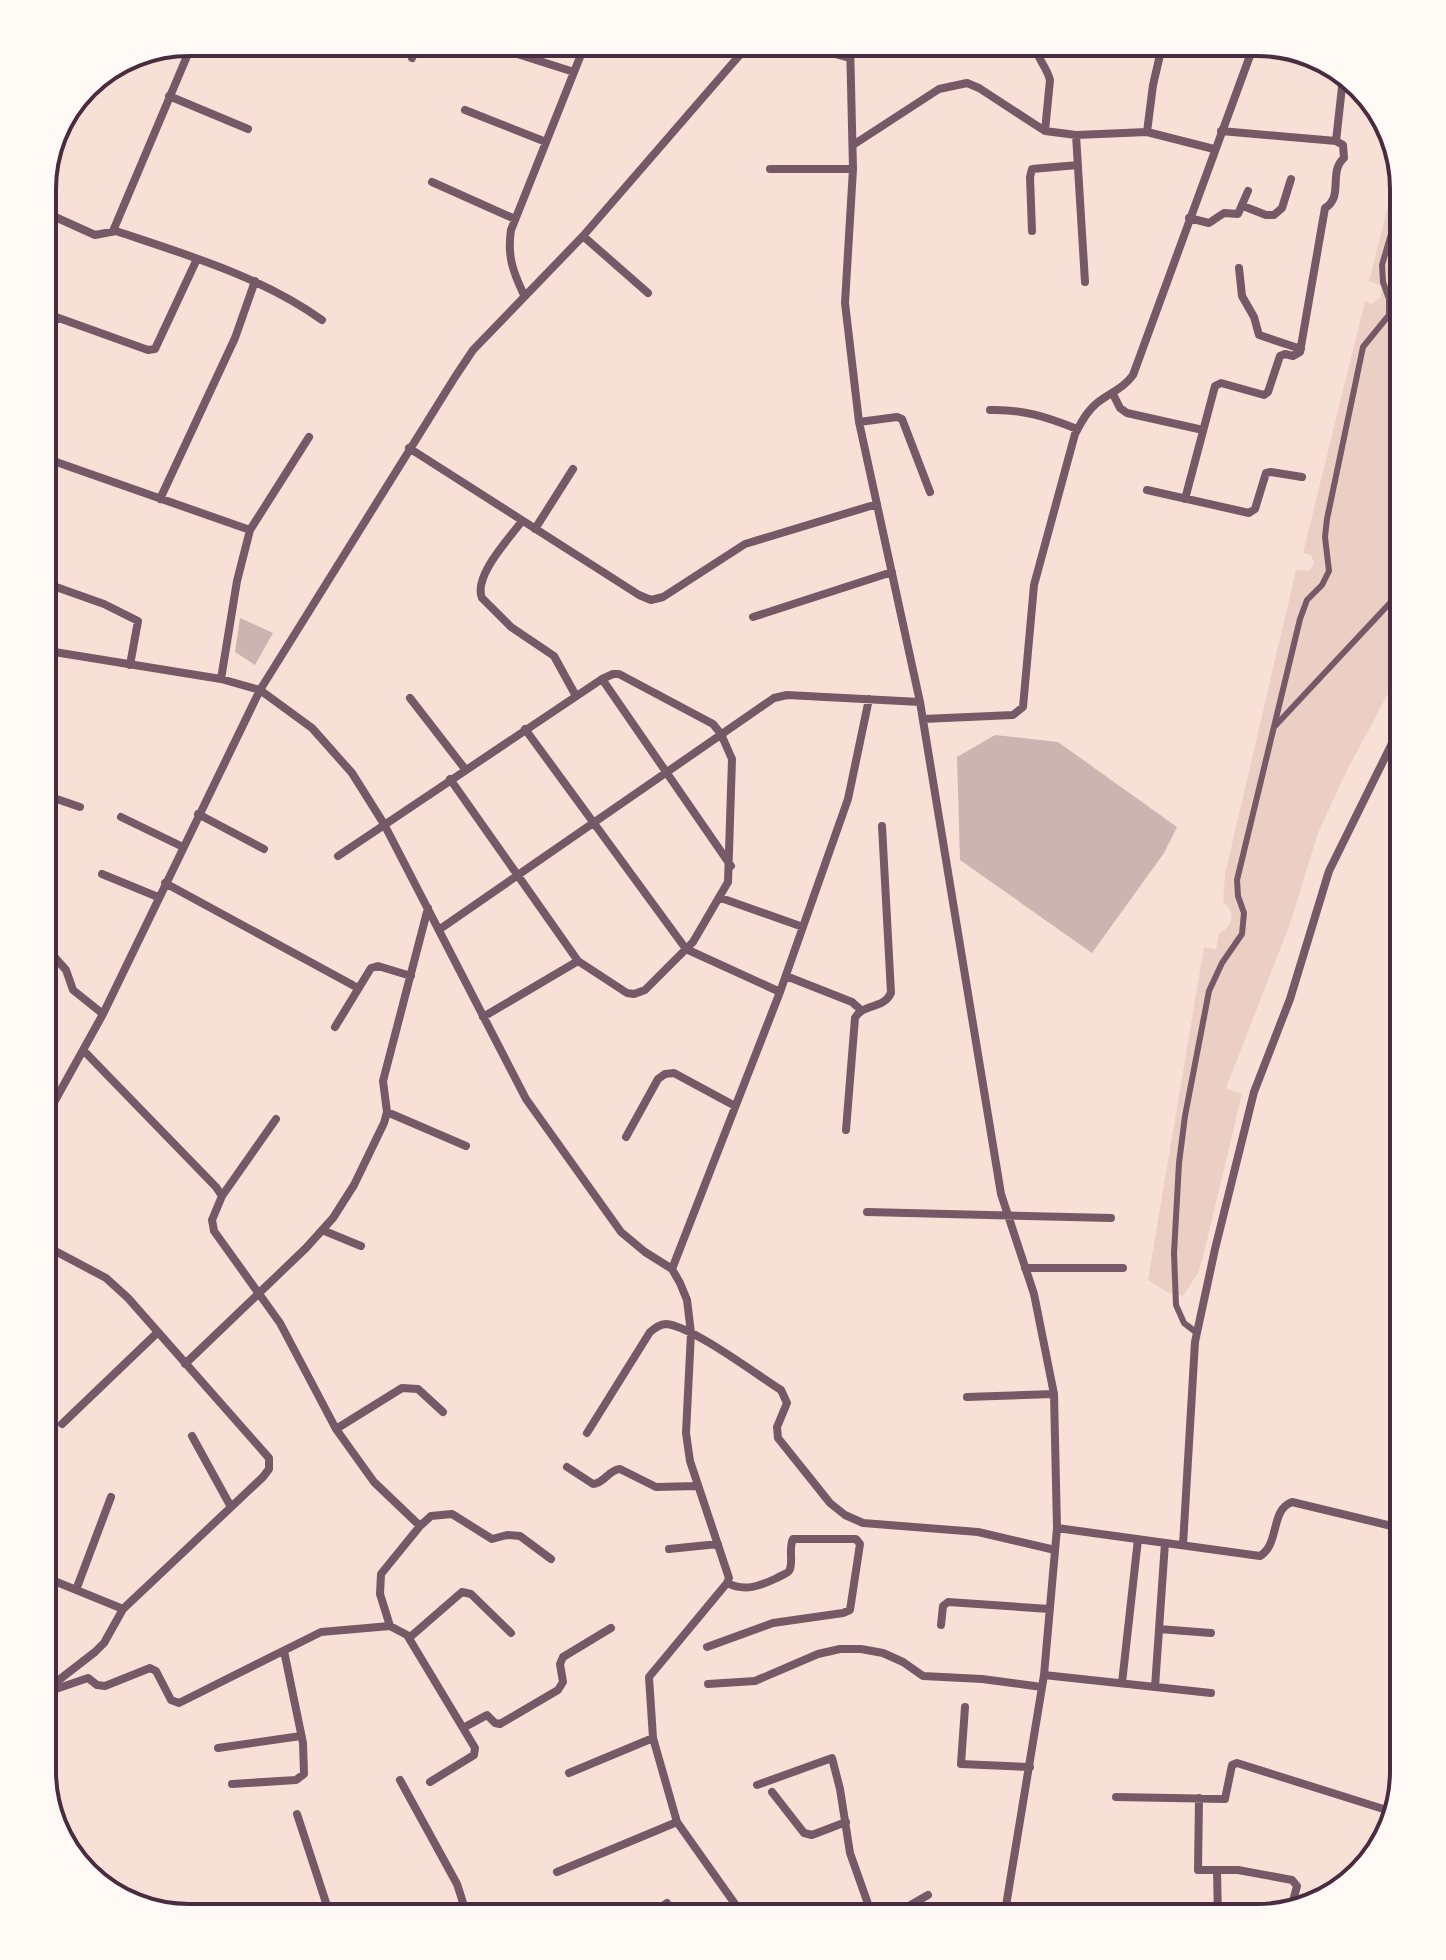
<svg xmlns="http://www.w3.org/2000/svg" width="1446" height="1960" font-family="'Source Sans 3',sans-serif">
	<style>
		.green { fill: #ebcfc5 }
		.building { fill: #ccb4b1 }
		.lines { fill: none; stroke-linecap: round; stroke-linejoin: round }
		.service { stroke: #755966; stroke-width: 6 }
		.minor { stroke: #755966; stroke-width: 8 }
		.rim { fill: none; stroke: #4a2c40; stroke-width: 4 }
	</style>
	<rect width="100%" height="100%" fill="#f7e1d7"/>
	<!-- green -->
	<path class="green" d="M1398 166 1404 189V664L1347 770 1318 833 1290 924 1226 1088 1242 1094 1203 1257 1198 1273 1183 1296 1167 1292 1148 1280 1204 947 1216 949 1219 933C1234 926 1236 912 1223 902L1225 874 1296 570 1309 571 1314 563 1311 555 1303 553 1365 301 1371 304 1381 297V286L1369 281Z"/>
	<!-- building -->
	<path class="building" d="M240 618 273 633 255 665 235 652Z
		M995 735 1058 742 1177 827 1164 853 1092 953 960 860 957 757Z"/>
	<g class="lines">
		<!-- service -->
		<path class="service" d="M1275 726 1404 588
			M1197 1333 1184 1323 1176 1305 1174 1253 1179 1163 1185 1116 1209 991 1222 963 1242 934 1244 913 1238 896 1237 880 1300 619 1307 600 1322 585 1329 571 1325 537 1327 519 1363 347 1389 315V299L1383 282 1382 265 1404 189"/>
		<!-- minor -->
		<path class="minor" d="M305 42 330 50
			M500 42 511 52 574 72
			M788 42 850 58
			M850 42 853 169 845 303 859 422 920 702 1001 1194 1034 1294 1054 1394 1057 1528 1044 1675 1004 1918
			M1034 42C1036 58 1046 65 1050 80L1045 131
			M412 58 418 42
			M169 96 248 129
			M465 110 546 142
			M1221 131 1336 141
			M1147 132 1153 85 1163 42
			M1076 135 1085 282
			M1336 141 1343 78
			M853 145 939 89 967 83 979 88 1045 131 1076 135 1147 132 1214 149
			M770 169H853
			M432 182 515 219
			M1243 206 1266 215H1274L1282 208 1291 179
			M42 211 95 235 116 231C187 255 260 276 322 320
			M1189 218 1209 223 1224 213 1238 214 1248 191
			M113 231 193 42
			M1032 231 1030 177 1032 169 1078 165
			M583 236 648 293
			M1239 268 1242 296 1254 317 1259 335 1301 349
			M524 295C513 272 507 256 511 230L586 42
			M42 312 148 350 155 349 197 259
			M42 350 56 317
			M1113 394 1120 408 1127 413 1203 430
			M990 410C1023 409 1047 417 1077 429
			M859 422 897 417 902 419 930 492
			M409 448 639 595 651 600 663 597 745 544 877 504
			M42 457 250 530
			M1147 490 1249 513 1255 509 1266 473 1271 472 1302 477
			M160 499 235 338 255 281
			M1185 499 1215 386 1221 383 1264 395 1268 392 1280 356 1285 354 1293 356 1300 352 1325 208C1344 197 1328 172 1344 158L1343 145 1336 141
			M522 521C509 539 473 576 482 598L511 627 554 656 576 696
			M535 529 573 469
			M42 582 104 604 138 621 130 665
			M753 617 892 572
			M42 650 221 679 260 690 312 728 352 773 384 824 526 1099 621 1232 645 1252 672 1269 680 1283 687 1300 691 1333 686 1433 690 1461 729 1578 727 1583 649 1677 653 1738 677 1822 745 1918
			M221 679 237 581 250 530 309 437
			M602 679 731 866
			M410 698 465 769
			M923 719 1013 715 1023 707 1034 585 1075 434C1081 423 1087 411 1097 403 1111 392 1123 389 1133 375L1255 42
			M525 729 686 949 780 992
			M42 794 80 807
			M198 814 264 849
			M121 817 183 847
			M338 856 602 679 613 674H619L713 724 721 734 732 759 728 882 693 942 645 990 634 994 627 993 578 961 450 779
			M102 874 158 897
			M165 883 358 988
			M721 898 803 927
			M440 929 774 698 787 695 920 702
			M42 943 66 970 73 990 103 1014
			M786 976 852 1002 861 1010
			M483 1017 578 961
			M335 1027 371 968 378 966 411 976
			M83 1050 216 1187 222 1196 212 1220 214 1231 280 1323 336 1429 374 1482 420 1526
			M387 1112 466 1146
			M42 1124 103 1014 260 690 455 377 473 350 583 236 751 42
			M846 1130 855 1018C863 1003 883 1010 891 993L882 826
			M626 1137 658 1079 665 1074 674 1073 735 1106
			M222 1196 276 1119
			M867 1212 1111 1218
			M322 1230 361 1246
			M1025 1268H1123
			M672 1269 780 992 848 799 869 699
			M185 1364 306 1248 333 1218 354 1185 384 1123 387 1112 383 1081 428 908
			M967 1397 1054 1394
			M62 1424 158 1332
			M336 1429 402 1388 418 1389 443 1412
			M587 1433 650 1332C655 1328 660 1324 666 1324 692 1326 757 1375 781 1390L787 1403 777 1427 778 1438 830 1503 845 1515 863 1523 978 1532 1055 1550
			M192 1436 231 1507
			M567 1467 593 1484C605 1483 608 1470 620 1469L656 1487 697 1486
			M1057 1528 1260 1556C1280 1544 1270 1510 1292 1502L1404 1529
			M1183 1545 1195 1342 1215 1249 1254 1092 1290 999 1329 871 1404 719
			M669 1549 718 1544
			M42 1576 123 1609
			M76 1590 111 1497
			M941 1625 943 1606 948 1602 1049 1609
			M390 1626 380 1594 381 1574 420 1526 431 1516 452 1514 492 1539 507 1535 520 1536 551 1559
			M1159 1629 1211 1633
			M409 1638 462 1592 471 1594 511 1633
			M707 1647 773 1623 843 1613 850 1610 860 1544 856 1539H793C788 1548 794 1564 789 1571 788 1573 778 1577 777 1578 760 1586 745 1592 727 1583
			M1044 1675 1211 1693
			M1122 1683 1138 1539
			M708 1684 755 1681 818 1654 840 1649H861L883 1653 903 1662 923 1676 982 1679 1042 1687
			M1155 1687 1165 1543
			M47 1692 88 1678 97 1685 105 1686 150 1668 156 1671 171 1700 179 1703 321 1632 390 1626 407 1635 475 1748 474 1755 430 1782
			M42 1693 95 1652 104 1643 123 1609 263 1477 269 1469V1458L128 1298 106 1278 42 1244
			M965 1707 961 1764 1030 1767
			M463 1728 487 1715 495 1723 500 1724 558 1690 563 1682 560 1664 563 1657 611 1628
			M218 1748 301 1736
			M569 1773 653 1738
			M400 1780 457 1884 468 1918
			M232 1784 296 1780 304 1774 303 1743 284 1651
			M757 1785 832 1758 840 1789 850 1853 873 1918
			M772 1792 804 1833 812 1835 846 1822
			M1116 1797 1225 1799 1232 1765 1237 1763 1393 1812
			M1199 1798 1198 1870H1238L1292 1880 1297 1886 1291 1909
			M297 1814 331 1918
			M1217 1870 1218 1918
			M557 1872 677 1822
			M527 1918 551 1909
			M645 1918 667 1903
			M888 1918 928 1895"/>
	</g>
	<!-- crop -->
	<path d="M0 0H1446V1960H0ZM189 56H1257A133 133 0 0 1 1390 189V1771A133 133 0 0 1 1257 1904H189A133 133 0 0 1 56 1771V189A133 133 0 0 1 189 56Z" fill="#fffaf5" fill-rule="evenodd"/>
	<path class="rim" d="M189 56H1257A133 133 0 0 1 1390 189V1771A133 133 0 0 1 1257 1904H189A133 133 0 0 1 56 1771V189A133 133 0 0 1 189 56Z"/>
</svg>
